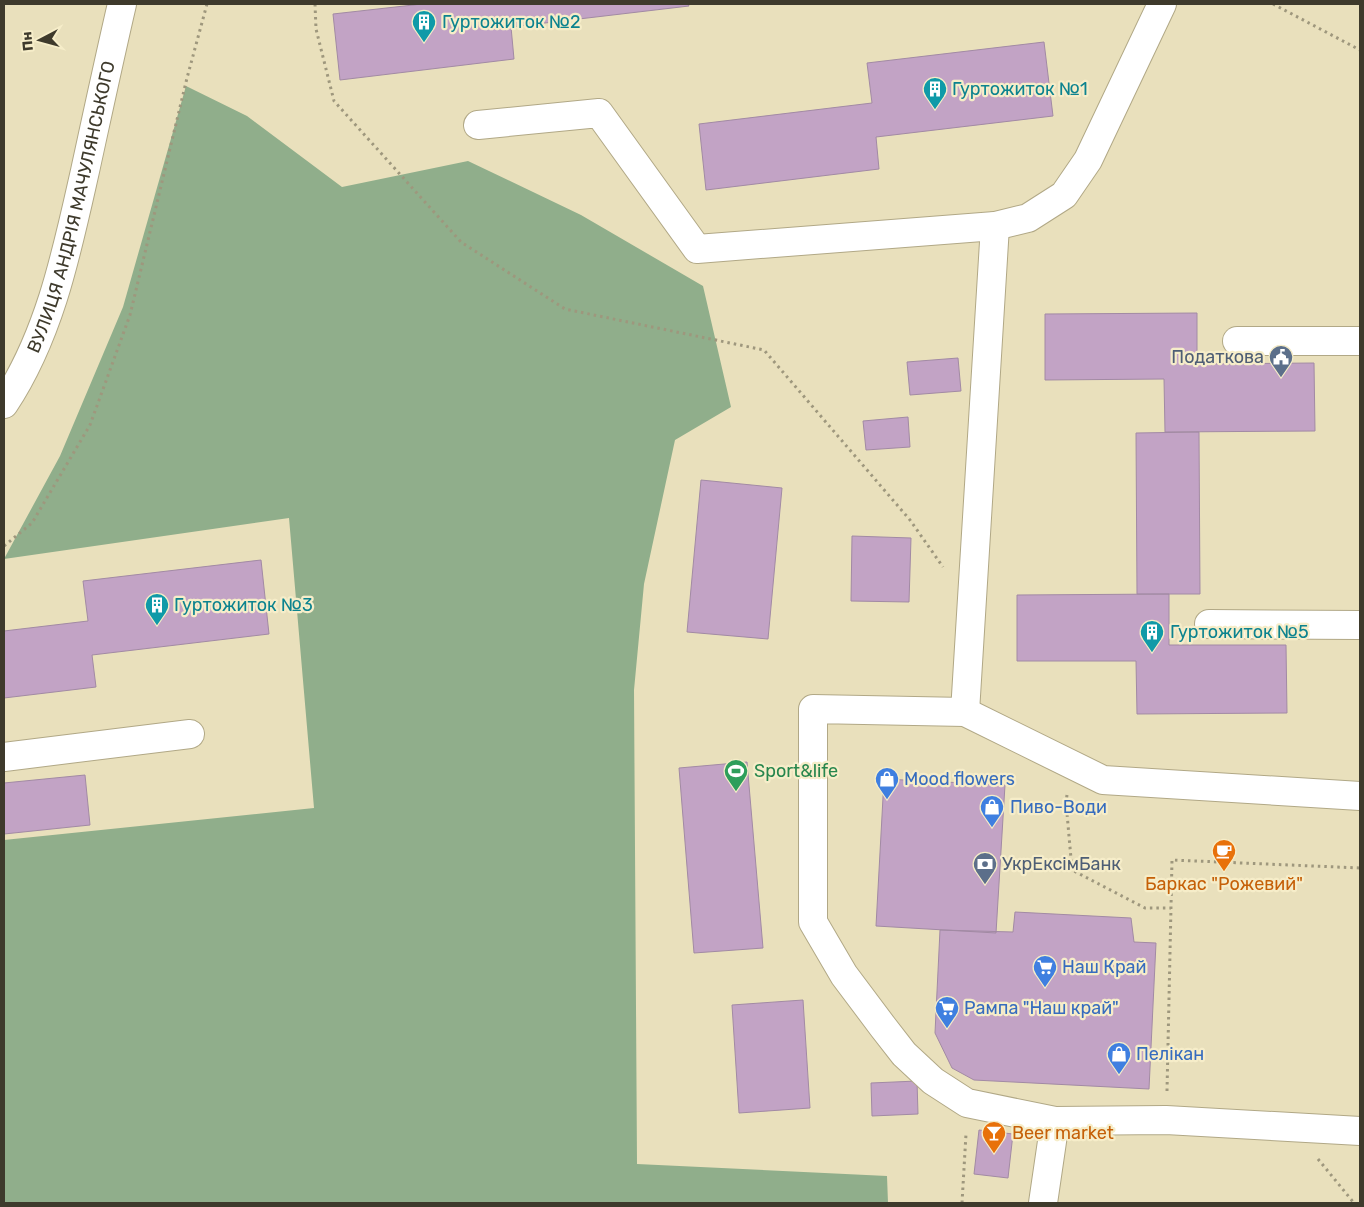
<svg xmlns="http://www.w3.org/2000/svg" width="1364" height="1207" font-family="Rubik,sans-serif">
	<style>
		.forest { fill: #90ae8b }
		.building { fill: #c2a3c5; stroke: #a28aa4 }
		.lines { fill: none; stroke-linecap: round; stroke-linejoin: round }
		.minor-casing { stroke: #b1a886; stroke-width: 30 }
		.path { stroke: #9e977d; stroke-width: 3; stroke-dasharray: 2.5 4; stroke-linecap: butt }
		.minor { stroke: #fff; stroke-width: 28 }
		.labels { text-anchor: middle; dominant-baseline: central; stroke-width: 4.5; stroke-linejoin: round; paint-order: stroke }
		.culture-label { font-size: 18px; fill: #0d838f; stroke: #f6edc9; text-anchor: start }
		.street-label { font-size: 18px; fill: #3e3a2c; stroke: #f6edc9 }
		.service-label { font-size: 18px; fill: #4e5e75; stroke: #f6edc9; text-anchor: end }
		.leisure-label { font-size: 18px; fill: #27864d; stroke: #f6edc9; text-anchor: start }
		.shop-label { font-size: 18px; fill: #366cbe; stroke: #f6edc9; text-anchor: start }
		.food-label { font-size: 18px; fill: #c56008; stroke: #f6edc9 }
	</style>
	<rect width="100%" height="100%" fill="#e9e0bc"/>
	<!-- forest -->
	<path class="forest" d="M186 86 247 116 342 187 468 161 581 215 703 286 731 407 675 440 644 584 634 690 637 1164 887 1176 888 1203H4V840L314 808 289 518 4 559 60 456 123 307Z"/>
	<!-- building -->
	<path class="building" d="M422 4H688L689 6 511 27 514 59 340 80 333 14Z
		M1044 42 1053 116 876 137 879 169 706 190 699 124 872 103 867 63Z
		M1197 313V364L1314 363 1315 431 1165 432 1164 379 1045 380V314Z
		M958 358 961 391 910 395 907 362Z
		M908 417 910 447 866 450 863 421Z
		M1199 432 1200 594H1137L1136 433Z
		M701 480 782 488 768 639 687 632Z
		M852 536 911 538 909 602 851 601Z
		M261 560 269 634 92 655 96 687 4 698V631L88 621 83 581Z
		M1169 594V645H1286L1287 713 1137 714 1136 661H1017V595Z
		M747 762 763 948 694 953 679 768Z
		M85 775 90 825 4 834V783Z
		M884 779 1005 785 996 933 876 926Z
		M1015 912 1131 918 1134 942 1156 943 1149 1089 974 1080 952 1068 935 1033 940 930 1013 932Z
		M803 1000 810 1108 739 1113 732 1005Z
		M917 1081 918 1114 872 1116 871 1083Z
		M979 1130 1013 1134 1008 1178 974 1174Z"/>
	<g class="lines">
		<!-- minor casing -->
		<g class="minor-casing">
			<g id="minor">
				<path d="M478 125 599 113 697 249 995 226 1028 218 1064 195 1088 160 1162 4"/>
				<path d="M1237 341H1360"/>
				<path id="s1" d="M4 404C50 335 67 251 85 171 97 116 109 60 122 4"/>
				<path d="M1209 624 1360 625"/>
				<path d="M965 712 995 226"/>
				<path d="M4 757 190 734"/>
				<path d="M1360 796 1103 780 965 712 813 709V922L844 975 883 1027 904 1054 933 1081 967 1103 1055 1121 1166 1120 1360 1131"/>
				<path d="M1043 1203 1055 1121"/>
			</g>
		</g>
		<!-- path -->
		<path class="path" d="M315 4 316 29 334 101 461 242 565 309 764 350 910 520 943 567
			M1273 4 1360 50
			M4 546 32 523 90 425 130 315 187 78 207 4
			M1067 795 1066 802 1072 870 1145 908H1171
			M1167 1091 1172 860 1360 868
			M1318 1159 1354 1203
			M962 1203 966 1134"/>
		<!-- minor -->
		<use href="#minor" class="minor"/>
	</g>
	<!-- icons -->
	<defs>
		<g id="building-pin" transform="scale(1.25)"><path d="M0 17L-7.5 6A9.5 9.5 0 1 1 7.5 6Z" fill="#0f9aa8" stroke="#f6edc9"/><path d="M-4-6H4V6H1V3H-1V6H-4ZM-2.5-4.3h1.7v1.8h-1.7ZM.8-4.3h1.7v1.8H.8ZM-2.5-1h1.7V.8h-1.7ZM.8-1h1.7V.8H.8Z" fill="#fff"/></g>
		<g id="civic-pin" transform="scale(1.25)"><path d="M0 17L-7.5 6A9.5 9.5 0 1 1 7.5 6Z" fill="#5c6f8a" stroke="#f6edc9"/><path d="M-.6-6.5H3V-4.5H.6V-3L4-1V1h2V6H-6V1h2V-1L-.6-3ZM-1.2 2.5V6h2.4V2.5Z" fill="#fff"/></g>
		<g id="stadium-pin" transform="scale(1.25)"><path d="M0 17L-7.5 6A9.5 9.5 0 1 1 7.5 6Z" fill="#2e9e5b" stroke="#f6edc9"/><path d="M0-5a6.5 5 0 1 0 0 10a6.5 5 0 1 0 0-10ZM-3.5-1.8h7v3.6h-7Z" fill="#fff"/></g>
		<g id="shop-pin" transform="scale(1.25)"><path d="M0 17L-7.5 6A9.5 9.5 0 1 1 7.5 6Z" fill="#3f7fe0" stroke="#f6edc9"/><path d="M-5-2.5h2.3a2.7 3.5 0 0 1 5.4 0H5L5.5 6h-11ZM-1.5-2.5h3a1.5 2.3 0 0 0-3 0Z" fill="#fff"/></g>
		<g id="cafe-pin" transform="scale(1.25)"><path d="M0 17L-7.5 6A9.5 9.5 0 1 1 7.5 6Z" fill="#e8710a" stroke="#f6edc9"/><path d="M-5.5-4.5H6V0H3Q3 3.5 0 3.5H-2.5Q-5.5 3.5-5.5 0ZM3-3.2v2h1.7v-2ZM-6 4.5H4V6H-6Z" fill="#fff"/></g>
		<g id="bank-pin" transform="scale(1.25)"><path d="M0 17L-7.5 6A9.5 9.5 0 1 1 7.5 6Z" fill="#5c6f8a" stroke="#f6edc9"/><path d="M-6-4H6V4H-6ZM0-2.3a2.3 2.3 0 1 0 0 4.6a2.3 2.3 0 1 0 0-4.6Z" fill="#fff"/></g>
		<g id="supermarket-pin" transform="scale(1.25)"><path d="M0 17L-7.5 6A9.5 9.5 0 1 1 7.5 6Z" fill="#3f7fe0" stroke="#f6edc9"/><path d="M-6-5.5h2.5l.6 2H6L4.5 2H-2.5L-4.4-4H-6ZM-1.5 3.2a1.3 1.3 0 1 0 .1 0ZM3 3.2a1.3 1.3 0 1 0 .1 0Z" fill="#fff"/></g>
		<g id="bar-pin" transform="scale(1.25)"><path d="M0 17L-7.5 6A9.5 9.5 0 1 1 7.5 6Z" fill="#e8710a" stroke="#f6edc9"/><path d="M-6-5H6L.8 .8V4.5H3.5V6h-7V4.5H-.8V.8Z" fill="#fff"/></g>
	</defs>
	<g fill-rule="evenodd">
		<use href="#building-pin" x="424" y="22"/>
		<use href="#building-pin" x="935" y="89"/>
		<use href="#civic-pin" x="1281" y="357"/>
		<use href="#building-pin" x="157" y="605"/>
		<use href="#building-pin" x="1152" y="632"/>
		<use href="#stadium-pin" x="736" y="771"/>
		<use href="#shop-pin" x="887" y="779"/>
		<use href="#shop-pin" x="992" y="807"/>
		<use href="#cafe-pin" x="1224" y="851"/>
		<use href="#bank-pin" x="985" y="864"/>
		<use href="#supermarket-pin" x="1045" y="967"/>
		<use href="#supermarket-pin" x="947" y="1008"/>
		<use href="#shop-pin" x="1119" y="1054"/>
		<use href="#bar-pin" x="994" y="1133"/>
	</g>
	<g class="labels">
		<!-- culture labels -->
		<g class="culture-label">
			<text x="442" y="22">Гуртожиток №2</text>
			<text x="952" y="89">Гуртожиток №1</text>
			<text x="174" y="605">Гуртожиток №3</text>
			<text x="1170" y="632">Гуртожиток №5</text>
		</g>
		<!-- street labels -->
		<g class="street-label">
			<text stroke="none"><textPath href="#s1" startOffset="210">ВУЛИЦЯ АНДРІЯ МАЧУЛЯНСЬКОГО</textPath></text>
		</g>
		<!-- service labels -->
		<g class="service-label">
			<text x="1264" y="357">Податкова</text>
			<text x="1002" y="864" text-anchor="start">УкрЕксімБанк</text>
		</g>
		<!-- leisure labels -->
		<g class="leisure-label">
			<text x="754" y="771">Sport&amp;life</text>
		</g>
		<!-- shop labels -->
		<g class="shop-label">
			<text x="904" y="779">Mood flowers</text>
			<text x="1010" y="807">Пиво-Води</text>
			<text x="1062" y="967">Наш Край</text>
			<text x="964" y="1008">Рампа "Наш край"</text>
			<text x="1136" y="1054">Пелікан</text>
		</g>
		<!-- food labels -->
		<g class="food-label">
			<text x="1224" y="884">Баркас "Рожевий"</text>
			<text x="1012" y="1133" text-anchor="start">Beer market</text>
		</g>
	</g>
	<!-- border -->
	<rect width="1364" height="1207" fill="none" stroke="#3e3a2c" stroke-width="10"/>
	<!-- north arrow -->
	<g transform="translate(40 40) rotate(264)" stroke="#f6edc9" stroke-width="4" paint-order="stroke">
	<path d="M0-4L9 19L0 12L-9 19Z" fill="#3e3a2c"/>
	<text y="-8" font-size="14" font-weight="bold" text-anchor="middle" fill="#3e3a2c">Пн</text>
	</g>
</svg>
